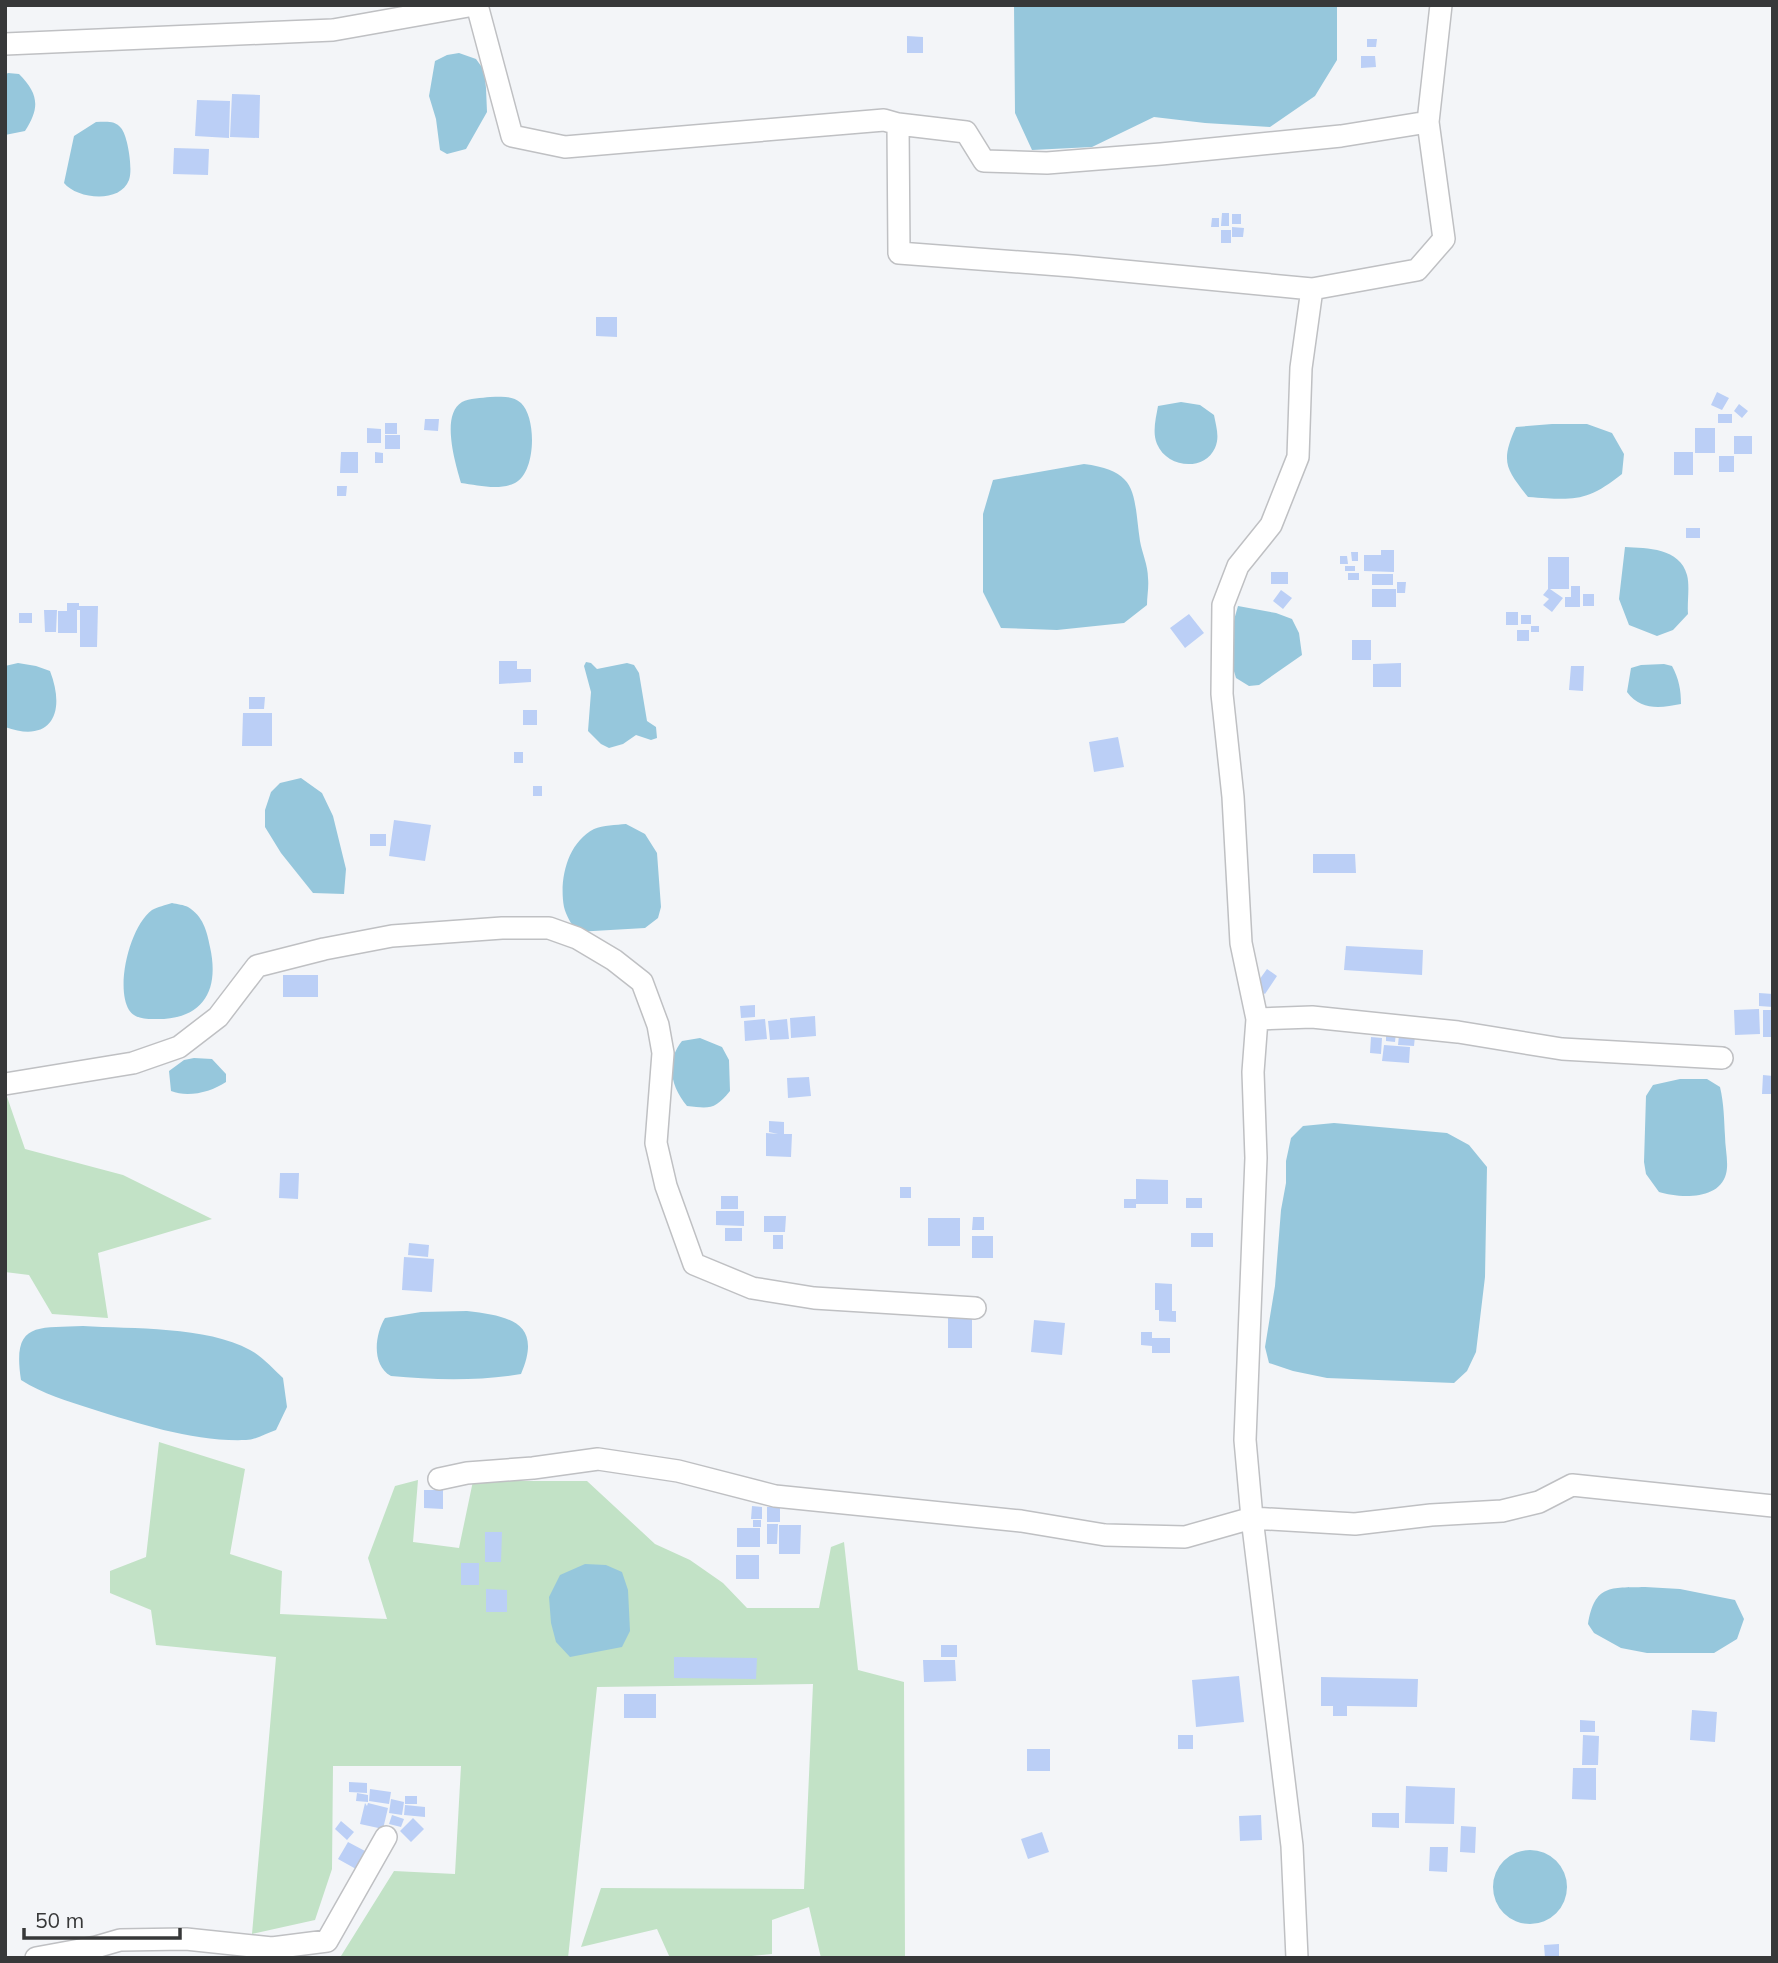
<svg xmlns="http://www.w3.org/2000/svg" width="1778" height="1963" font-family="Mulish,sans-serif">
	<style>
		.green { fill: #c2e2c6 }
		.water { fill: #96c7dc }
		.building { fill: #bbcff6 }
		.lines { fill: none; stroke-linecap: round; stroke-linejoin: round }
		.minor-casing { stroke: #bfc0c3; stroke-width: 24 }
		.minor { stroke: #fff; stroke-width: 21 }
	</style>
	<rect width="100%" height="100%" fill="#f3f5f8"/>
	<!-- green -->
	<path class="green" d="M5 1091 25 1149 123 1175 212 1219 98 1253 108 1318 52 1314 29 1275 5 1272Z
		M159 1442 245 1469 230 1554 282 1571 280 1614 387 1619 368 1558 395 1486 418 1480 413 1542 459 1548 473 1481H587L655 1544 690 1560 723 1583 747 1608H819L831 1547 844 1542 858 1670 904 1682 905 1958H821L809 1907 772 1920V1954L732 1958H670L657 1929 581 1947 601 1888 804 1889 813 1684 597 1687 568 1958H336L341 1956 394 1871 455 1874 461 1766H333L332 1869 315 1920 252 1934 276 1657 156 1645 151 1610 110 1593V1571L146 1557Z"/>
	<!-- water -->
	<path class="water" d="M1014 5H1337V60L1315 96 1270 127 1205 123 1154 117 1092 147 1032 150 1015 113Z
		M459 53 476 59 484 70 486 88 487 112 466 149 447 154 440 150 436 119 429 96 435 61 447 55Z
		M8 73 19 74C39 94 40 108 25 131L5 135V75Z
		M96 122C105 122 115 120 121 128 128 136 133 170 129 180 120 204 77 199 64 183L74 136Z
		M490 397C501 397 512 395 521 403 537 418 536 473 515 483 499 491 477 485 461 483 456 465 440 415 462 402 469 398 482 398 490 397Z
		M1181 402 1200 405 1214 415C1216 426 1220 437 1215 448 1204 472 1167 468 1157 444 1152 432 1156 418 1158 406Z
		M1552 424H1587L1612 433 1624 454 1622 474C1586 503 1572 500 1528 497 1506 469 1500 462 1516 427Z
		M1084 464C1140 471 1133 495 1140 541 1142 553 1148 565 1148 578 1149 587 1147 596 1147 605L1124 623 1057 630 1001 628 983 592V514L993 480Z
		M1625 547C1647 548 1680 548 1687 575 1690 586 1687 602 1688 614L1673 630 1657 636 1629 625 1619 599Z
		M1238 606 1276 613 1292 619 1299 633 1302 655 1259 685 1249 686 1236 678C1228 654 1230 631 1238 606Z
		M586 662 591 663 597 669 627 663 634 665 639 673 647 721 656 727 657 738 651 740 636 735 623 744 609 748 601 744 588 731 591 692 584 666Z
		M18 663 36 666 50 671C66 712 52 744 5 727V666Z
		M1664 664 1672 666C1679 679 1681 690 1681 704 1661 708 1641 711 1627 692L1631 668 1641 665Z
		M301 778 322 793 333 816 346 869 344 894 313 893 281 853 265 827V810L271 792 280 783Z
		M626 824 645 834 657 853 661 907 658 918 645 928 576 932C572 924 566 916 564 907 559 880 567 843 594 829 603 825 616 825 626 824Z
		M172 903C177 904 184 905 188 907 203 916 207 931 210 947 220 992 202 1021 153 1019 144 1019 134 1018 129 1010 115 987 130 926 152 910 157 907 166 905 172 903Z
		M700 1038 722 1047 729 1060 730 1091C715 1109 711 1109 687 1106 671 1087 665 1062 682 1041Z
		M194 1058 212 1059 226 1074V1082C211 1092 188 1098 171 1091L169 1071 184 1060Z
		M1680 1079H1707L1720 1087C1724 1104 1724 1119 1725 1136 1725 1148 1729 1163 1726 1174 1719 1201 1678 1198 1659 1192L1646 1174 1644 1162 1646 1096 1653 1085Z
		M1334 1123 1447 1133 1469 1145 1487 1167 1485 1277 1476 1352 1467 1371 1454 1383 1327 1378 1293 1371 1269 1363 1265 1347 1275 1286 1281 1210 1286 1183V1161L1291 1138 1303 1126Z
		M467 1311C510 1316 543 1323 521 1374 479 1381 434 1380 391 1376 371 1365 375 1334 385 1318L421 1312Z
		M83 1326C132 1329 207 1326 250 1350 262 1356 273 1369 283 1378L287 1407 276 1430C267 1433 255 1440 246 1440 194 1442 140 1424 92 1409 67 1401 43 1394 21 1380 12 1322 36 1328 83 1326Z
		M585 1564 606 1565 622 1572 628 1590 630 1631 622 1647 570 1657 556 1642 551 1623 549 1597 560 1575Z
		M1645 1587 1680 1589 1735 1600 1744 1619 1737 1639 1714 1653H1647L1621 1648 1594 1633 1588 1624C1595 1584 1610 1588 1645 1587Z
		M1493 1887a37 37 0 1 1 74 0a37 37 0 1 1-74 0Z"/>
	<!-- building -->
	<path class="building" d="M907 36 923 37V53H907Z
		M1367 39H1377L1376 47H1367Z
		M1361 56H1375L1376 67 1361 68Z
		M232 94 260 95 259 138 230 137Z
		M197 100 230 101 229 138 195 136Z
		M174 148 209 149 208 175 173 174Z
		M1222 213H1229V226H1221Z
		M1232 214H1241V224H1232Z
		M1212 218H1219V227H1211Z
		M1232 227 1244 228 1243 237H1232Z
		M1221 230H1231V243H1221Z
		M596 317H617V337L596 336Z
		M1717 392 1729 398 1722 410 1711 405Z
		M1739 404 1748 411 1742 418 1734 411Z
		M1718 414H1732V423H1718Z
		M425 419H439L438 431 424 430Z
		M385 423H397V434H385Z
		M367 428 381 429V443H367Z
		M1695 428H1715V453H1695Z
		M385 435H400V449H385Z
		M1734 436H1752V454H1734Z
		M341 452H358V473H340Z
		M375 452 383 453V463H375Z
		M1674 452H1693V475H1674Z
		M1719 456H1734V472H1719Z
		M337 486H347L346 496H337Z
		M1686 528H1700V538H1686Z
		M1381 550H1394V572L1364 571V555H1381Z
		M1351 552H1358V561H1352Z
		M1340 556H1347L1348 564H1340Z
		M1548 557H1569V589H1550L1563 598 1552 612 1543 605 1549 599 1543 595 1548 589Z
		M1345 566H1355V571H1345Z
		M1271 572H1288V584H1271Z
		M1348 573H1359V580H1348Z
		M1372 574H1393V585H1372Z
		M1397 582H1406L1405 593H1397Z
		M1571 586H1580V607H1565V597H1571Z
		M1372 589H1396V607H1372Z
		M1281 590 1292 598 1283 609 1273 601Z
		M1583 594H1594V606H1583Z
		M67 603H79V606H98L97 647H80V610H77V633H58V611H67Z
		M44 610H57L56 632H45Z
		M1506 612H1518V625H1506Z
		M19 613H32V623H19Z
		M1189 614 1204 633 1185 648 1170 628Z
		M1521 615H1531V624H1521Z
		M1531 626H1539V632H1531Z
		M1517 630H1529V641H1517Z
		M1352 640H1371V660H1352Z
		M499 661H517V669H531V682L499 684Z
		M1401 663V687H1373V664Z
		M1571 666H1584L1583 691 1569 690Z
		M249 697H265L264 709H249Z
		M523 710H537V725H523Z
		M243 713H272V746H242Z
		M1118 737 1124 767 1094 772 1089 742Z
		M514 752H523V763H514Z
		M533 786H542V796H533Z
		M394 820 431 825 425 861 389 856Z
		M370 834H386V846H370Z
		M1313 854H1355L1356 873H1313Z
		M1346 946 1423 950 1422 975 1344 970Z
		M1267 969 1277 976 1265 994 1254 987Z
		M283 975H318V997H283Z
		M1759 993 1773 994V1007L1759 1006Z
		M755 1005V1017L741 1018 740 1006Z
		M1759 1009 1760 1034 1735 1035 1734 1010Z
		M1763 1010H1773V1037H1763Z
		M815 1016 816 1036 791 1038 790 1018Z
		M765 1019 767 1039 745 1041 744 1021Z
		M787 1019 789 1039 770 1040 768 1021Z
		M1386 1032 1396 1033 1395 1042 1386 1041Z
		M1399 1035 1415 1036 1414 1046 1398 1045Z
		M1371 1037 1382 1038 1381 1054 1370 1053Z
		M1384 1045 1410 1047 1409 1063 1382 1061Z
		M1763 1075 1773 1076V1094H1762Z
		M809 1077 811 1096 788 1098 787 1078Z
		M769 1121 784 1122V1134H792L791 1157 766 1156V1133L778 1134 769 1132Z
		M280 1173H299L298 1199 279 1198Z
		M1136 1179 1168 1180V1204H1136V1208H1124V1199H1136Z
		M900 1187H911V1198H900Z
		M721 1196H738V1209H721Z
		M1186 1198H1202V1208H1186Z
		M716 1211H744V1226L716 1225Z
		M764 1216H786L785 1232H764Z
		M973 1217H984V1230H972Z
		M928 1218H960V1246H928Z
		M725 1228H742V1241H725Z
		M1191 1233H1213V1247H1191Z
		M773 1235H783V1249H773Z
		M972 1236H993V1258H972Z
		M409 1243 429 1245 428 1257 408 1255Z
		M404 1257 434 1259 432 1292 402 1290Z
		M1155 1283 1172 1284V1311H1176V1322L1159 1321V1310H1155Z
		M948 1316H972V1348H948Z
		M1034 1320 1065 1323 1062 1355 1031 1352Z
		M1141 1332H1152V1338H1170V1353H1152V1346L1141 1345Z
		M424 1490H443V1509L424 1508Z
		M752 1506 762 1507V1519H751Z
		M767 1507H780V1522H767Z
		M753 1520H761V1527H753Z
		M767 1524H778L777 1544H767Z
		M779 1525H801L800 1554H779Z
		M737 1528H760V1547H737Z
		M485 1532H502L501 1562H485Z
		M736 1555H759V1579H736Z
		M461 1563H479V1585H461Z
		M486 1589 507 1590V1612H486Z
		M941 1645H957V1657H941Z
		M674 1657 757 1658 756 1679 674 1678Z
		M923 1660H955L956 1681 924 1682Z
		M1239 1676 1244 1722 1196 1727 1192 1680Z
		M1321 1677 1418 1679 1417 1707 1347 1706V1716H1333V1706H1321Z
		M624 1694H656V1718H624Z
		M1692 1710 1717 1712 1715 1742 1690 1740Z
		M1580 1720 1595 1721V1732H1580Z
		M1178 1735H1193V1749H1178Z
		M1583 1735 1599 1736 1598 1765H1582Z
		M1027 1749H1050V1771H1027Z
		M1573 1768H1596V1800L1572 1799Z
		M349 1782 367 1783V1793L349 1792Z
		M1406 1786 1455 1788 1454 1824 1405 1823Z
		M370 1789 391 1792 389 1804 369 1801Z
		M357 1793 368 1795V1802L356 1801Z
		M405 1796H417V1804H405Z
		M391 1799 404 1802 402 1815 389 1813Z
		M365 1803 367 1806 368 1803 388 1808 383 1829 360 1824Z
		M405 1805 425 1807V1817L404 1815Z
		M1372 1813H1399V1828L1372 1827Z
		M392 1815 404 1819 401 1827 389 1824Z
		M1261 1815 1262 1840 1240 1841 1239 1816Z
		M413 1818 424 1829 411 1842 400 1831Z
		M341 1821 354 1832 347 1840 335 1829Z
		M1461 1826 1476 1827 1475 1853 1460 1852Z
		M1042 1832 1049 1852 1028 1859 1021 1839Z
		M348 1842 365 1851 356 1869 338 1859Z
		M1430 1847H1448L1447 1872 1429 1871Z
		M1559 1944V1958H1545L1544 1945Z"/>
	<g class="lines">
		<!-- minor casing -->
		<g class="minor-casing">
			<path id="minor" d="M477 5 512 136 565 147 884 120 898 124 899 253 1072 266 1312 289
				M5 44 333 30 474 5
				M898 124 966 132 984 161 1047 163 1161 154 1341 136 1428 122 1441 5
				M1257 1019 1312 1017 1458 1032 1562 1049 1722 1058
				M5 1084 133 1063 179 1047 218 1017 257 966 324 949 392 936 502 928H549L577 938 614 960 642 982 658 1025 663 1053 656 1143 666 1186 694 1264 752 1288 814 1298 975 1308
				M439 1479 467 1473 533 1468 598 1459 678 1471 775 1496 1021 1521 1105 1535 1185 1537 1252 1518 1355 1524 1431 1515 1502 1511 1539 1502 1572 1485 1773 1506
				M36 1958 96 1947 120 1940 186 1939 272 1948 327 1941 386 1837
				M1297 1958 1292 1846 1252 1518 1245 1440 1256 1158 1253 1072 1257 1019 1241 943 1233 797 1222 694 1223 605 1238 566 1271 525 1298 457 1301 368 1312 289 1417 270 1444 239 1428 122"/>
		</g>
		<!-- minor -->
		<use href="#minor" class="minor"/>
	</g>
	<!-- border -->
	<rect width="1778" height="1963" fill="none" stroke="#373839" stroke-width="14"/>
	<!-- scale -->
	<path d="M24 1928v10h156v-10" fill="none" stroke="#373839" stroke-width="3.5"/>
	<text x="35" y="1928" font-size="21" fill="#373839" stroke="#f3f5f8" stroke-width="5" paint-order="stroke">50 m</text>
</svg>
